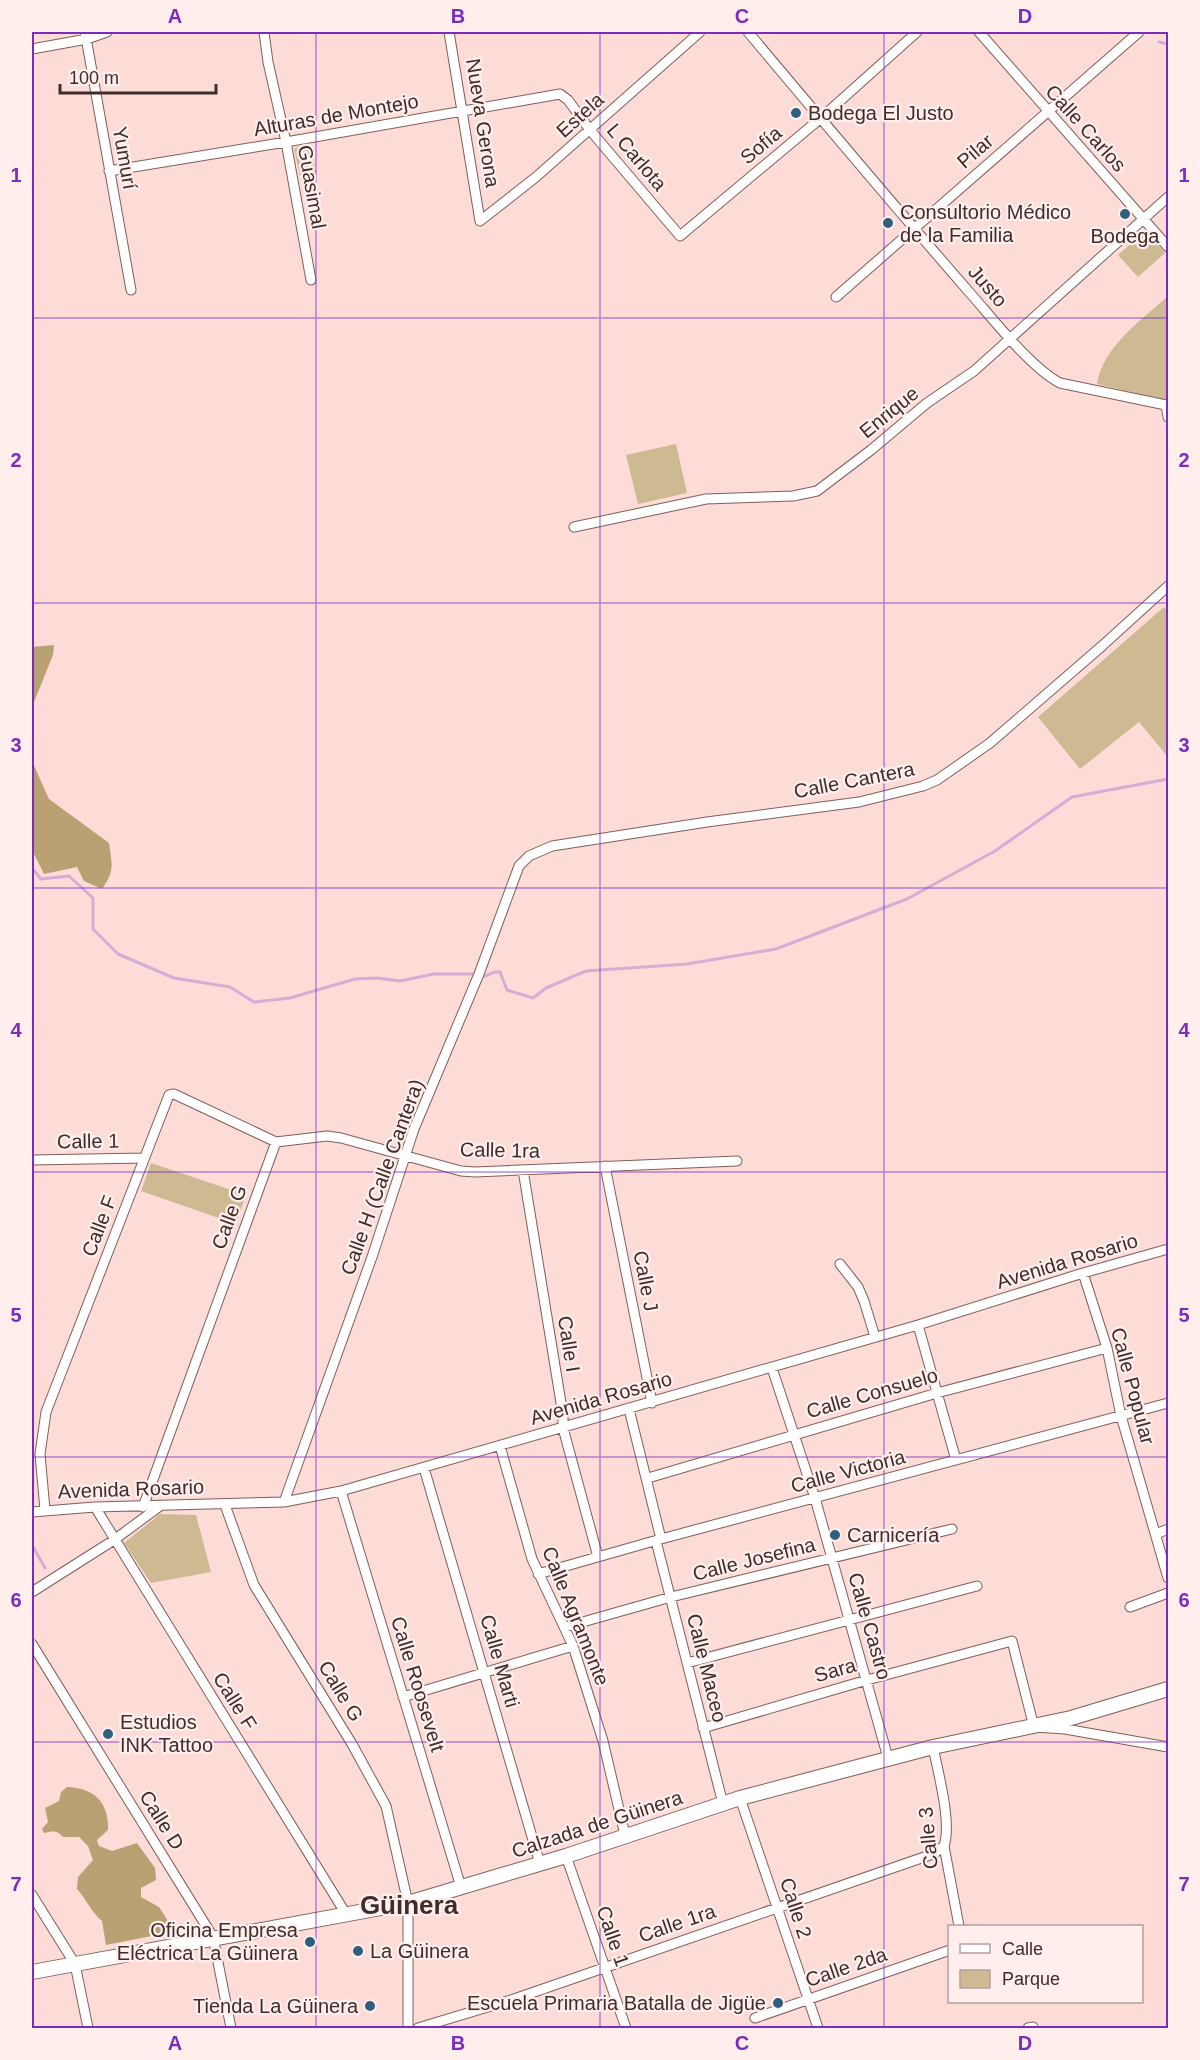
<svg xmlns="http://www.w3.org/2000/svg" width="1200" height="2060" font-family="Arial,sans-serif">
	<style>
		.green { fill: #cdba93 }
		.forest { fill: #b8a273 }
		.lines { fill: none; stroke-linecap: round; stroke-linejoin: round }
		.stream { stroke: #d4aed4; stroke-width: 3 }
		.minor-casing { stroke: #815e5a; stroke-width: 11 }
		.secondary-casing { stroke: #815e5a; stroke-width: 16 }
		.minor { stroke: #fff; stroke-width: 9 }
		.secondary { stroke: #fff; stroke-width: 14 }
		.grid { fill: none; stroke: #7b2cbf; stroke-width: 1.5; stroke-opacity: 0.55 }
		.poi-dot { fill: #2e607d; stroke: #ffeeec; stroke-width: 2 }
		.labels { text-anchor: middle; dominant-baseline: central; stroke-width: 4.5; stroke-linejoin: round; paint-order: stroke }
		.poi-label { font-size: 20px; fill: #3d2e2c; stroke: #ffeeec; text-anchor: start }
		.street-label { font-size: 20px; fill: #3d2e2c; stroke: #ffeeec }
		.district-label { font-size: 26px; font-weight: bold; fill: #3d2e2c; stroke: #ffeeec }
		.neatline { fill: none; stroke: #7b2cbf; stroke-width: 2 }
		.grid-label { font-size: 20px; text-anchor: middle; font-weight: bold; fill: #7b2cbf }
	</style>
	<rect width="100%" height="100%" fill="#fddcd8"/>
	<!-- green -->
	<path class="green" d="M310 145 316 173 300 176 294 148Z
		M1145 231 1165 253 1138 277 1118 255Z
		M1168 296V398L1165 400 1097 384C1103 346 1142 320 1168 296Z
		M676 444 687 493 638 504 626 455Z
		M1164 607 1168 611V757L1139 722 1080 769 1038 717Z
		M151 1163 246 1195 236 1224 141 1191Z
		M160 1514 196 1515 211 1572 151 1583 124 1543Z"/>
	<!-- forest -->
	<path class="forest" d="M54 645 53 655 32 707V647Z
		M32 761 49 799 109 843C112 866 115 870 102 889L84 881 77 867 44 874 32 850Z
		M67 1787C94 1788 109 1802 108 1830L97 1840 99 1846 112 1851 137 1843 155 1868 156 1880 141 1888V1897L159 1907 170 1924 172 1932 106 1945 102 1921C92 1913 86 1899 77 1889L78 1877 93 1860 88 1846 79 1837H63C57 1830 53 1831 44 1833L42 1829 48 1822 45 1808 59 1801 61 1792Z"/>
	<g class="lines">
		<!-- stream -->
		<path class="stream" d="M1159 42 1168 44
			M32 868 41 879 69 876 93 898V929L118 954 174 978 230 987 254 1002 290 998 355 979 377 978 400 981 434 974H479L485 976 495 972H500L507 990 533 998 546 988 586 971 687 964 776 949 907 899 995 851 1072 797 1168 779
			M32 1545 45 1568"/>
		<!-- minor casing -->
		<g class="minor-casing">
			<path id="minor" d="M85 32 131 290
				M264 32 268 62 286 142 311 280
				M449 32 480 221 536 177 700 32
				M748 32C821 119 895 207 970 293 993 319 1031 368 1060 383L1166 405
				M979 32 1168 247
				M32 49 87 39 107 32
				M109 171 286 142 560 94 568 100 590 130 680 236 821 118 917 32
				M836 297 1139 32
				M1166 405 1168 417
				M574 527 706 499 793 496 817 491 871 450 927 403 974 371 1168 197
				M32 1160 144 1158
				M605 1166 652 1403
				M523 1170 563 1415V1428L598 1557
				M840 1264 858 1287 864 1301 875 1337
				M1083 1273 1107 1348 1121 1416 1168 1578
				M918 1325 956 1460
				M772 1368 815 1498 888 1758
				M629 1409 661 1539
				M500 1446 532 1559 573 1646 603 1741 625 1835
				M424 1468 540 1864
				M648 1478 937 1393 1107 1348
				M341 1491 461 1887
				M284 1502 372 1257 414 1129 479 974 519 866 529 856 552 846 707 822 859 802 923 786 937 780 990 743 1102 646 1168 586
				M225 1505 254 1585 352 1744 386 1806 408 1903V2028
				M95 1507 346 1914
				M143 1507 276 1142
				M45 1510 40 1454 46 1412 169 1095 174 1094 276 1142 327 1136 341 1138 461 1171 475 1172 737 1161
				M32 1512 95 1507 284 1502 341 1491 918 1325 1083 1273 1168 1249
				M1156 1534 1168 1529
				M656 1541 723 1804
				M538 1574 661 1539 1168 1403
				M32 1592 114 1540 160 1506
				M1130 1607 1168 1593
				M565 1627 671 1597 952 1529
				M32 1644 213 1937 231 2028
				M687 1663 977 1586
				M403 1697 573 1646
				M703 1728 867 1680 1012 1641 1034 1727 1065 1729 1168 1747
				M933 1747C938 1772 952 1823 944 1846L959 1926
				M740 1798 818 2028
				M566 1856 626 2028
				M32 1895 75 1964 88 2028
				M755 2018 950 1950
				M418 2028 514 1999 933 1854 944 1846
				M1028 2028 1033 2027"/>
		</g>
		<!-- secondary casing -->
		<g class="secondary-casing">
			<path id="secondary" d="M32 1972 408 1903 566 1856 740 1798 933 1747 1071 1718 1168 1689"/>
		</g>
		<!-- minor -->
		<use href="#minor" class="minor"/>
		<!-- secondary -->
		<use href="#secondary" class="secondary"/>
	</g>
	<!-- grid -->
	<path class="grid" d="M316 32V2028M600 32V2028M884 32V2028M32 318H1168M32 603H1168M32 888H1168M32 1172H1168M32 1457H1168M32 1742H1168"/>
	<!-- markers -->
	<g class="poi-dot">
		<circle cx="796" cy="113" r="6"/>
		<circle cx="1125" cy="214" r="6"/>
		<circle cx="888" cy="223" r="6"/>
		<circle cx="835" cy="1535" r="6"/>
		<circle cx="108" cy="1734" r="6"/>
		<circle cx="310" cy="1942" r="6"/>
		<circle cx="358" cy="1951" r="6"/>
		<circle cx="778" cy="2003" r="6"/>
		<circle cx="370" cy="2006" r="6"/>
	</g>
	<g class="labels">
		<!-- poi labels -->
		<g class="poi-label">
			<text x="808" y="113">Bodega El Justo</text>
			<text x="900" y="212">Consultorio Médico<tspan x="900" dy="23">de la Familia</tspan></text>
			<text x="1125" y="236" text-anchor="middle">Bodega</text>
			<text x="847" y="1535">Carnicería</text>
			<text x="120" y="1722">Estudios<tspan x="120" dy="23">INK Tattoo</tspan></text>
			<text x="298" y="1930" text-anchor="end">Oficina Empresa<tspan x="298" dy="23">Eléctrica La Güinera</tspan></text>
			<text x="370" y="1951">La Güinera</text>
			<text x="766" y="2003" text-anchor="end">Escuela Primaria Batalla de Jigüe</text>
			<text x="358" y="2006" text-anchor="end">Tienda La Güinera</text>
		</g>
		<!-- street labels -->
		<g class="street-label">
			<text transform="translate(336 115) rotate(-10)">Alturas de Montejo</text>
			<text transform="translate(580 115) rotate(-42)">Estela</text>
			<text transform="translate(483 123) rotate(81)">Nueva Gerona</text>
			<text transform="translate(1086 128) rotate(48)">Calle Carlos</text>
			<text transform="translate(761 145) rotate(-40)">Sofía</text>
			<text transform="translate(975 151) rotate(-41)">Pilar</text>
			<text transform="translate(637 157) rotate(50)">L Carlota</text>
			<text transform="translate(125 158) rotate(80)">Yumurí</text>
			<text transform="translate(312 187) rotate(80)">Guasimal</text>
			<text transform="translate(988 286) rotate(49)">Justo</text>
			<text transform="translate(889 412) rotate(-39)">Enrique</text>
			<text transform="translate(854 780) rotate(-11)">Calle Cantera</text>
			<text transform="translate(88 1141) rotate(-1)">Calle 1</text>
			<text transform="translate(500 1150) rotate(1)">Calle 1ra</text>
			<text transform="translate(382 1177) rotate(-70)">Calle H (Calle Cantera)</text>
			<text transform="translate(229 1217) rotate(-70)">Calle G</text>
			<text transform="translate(99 1226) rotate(-69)">Calle F</text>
			<text transform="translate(1067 1261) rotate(-17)">Avenida Rosario</text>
			<text transform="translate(646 1281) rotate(79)">Calle J</text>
			<text transform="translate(569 1344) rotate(81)">Calle I</text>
			<text transform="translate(1133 1386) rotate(75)">Calle Popular</text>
			<text transform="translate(872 1393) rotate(-16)">Calle Consuelo</text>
			<text transform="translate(601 1398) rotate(-16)">Avenida Rosario</text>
			<text transform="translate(848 1471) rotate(-15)">Calle Victoria</text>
			<text transform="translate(131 1489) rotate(-2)">Avenida Rosario</text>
			<text transform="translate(754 1559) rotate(-14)">Calle Josefina</text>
			<text transform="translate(576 1616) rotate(68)">Calle Agramonte</text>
			<text transform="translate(870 1626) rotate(74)">Calle Castro</text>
			<text transform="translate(500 1661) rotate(74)">Calle Marti</text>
			<text transform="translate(707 1668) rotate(76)">Calle Maceo</text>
			<text transform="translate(835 1670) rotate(-16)">Sara</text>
			<text transform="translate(418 1684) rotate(73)">Calle Roosevelt</text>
			<text transform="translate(341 1691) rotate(59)">Calle G</text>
			<text transform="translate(235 1701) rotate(58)">Calle F</text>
			<text transform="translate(162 1820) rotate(58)">Calle D</text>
			<text transform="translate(597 1824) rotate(-18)">Calzada de Güinera</text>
			<text transform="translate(928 1838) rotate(-95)">Calle 3</text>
			<text transform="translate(796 1908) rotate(72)">Calle 2</text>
			<text transform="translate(677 1923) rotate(-19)">Calle 1ra</text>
			<text transform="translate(613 1936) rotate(71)">Calle 1</text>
			<text transform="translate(846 1967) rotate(-19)">Calle 2da</text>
		</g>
		<!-- district labels -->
		<g class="district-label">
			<text x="409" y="1905">Güinera</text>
		</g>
	</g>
	<!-- border -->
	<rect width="1200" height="2060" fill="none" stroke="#ffeeec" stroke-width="66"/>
	<!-- legend -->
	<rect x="948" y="1925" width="195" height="78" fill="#ffeeec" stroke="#b1a19f" stroke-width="1.5"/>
	<rect x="960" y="1944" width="30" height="9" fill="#ffffff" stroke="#b1a19f" stroke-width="1.5"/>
	<text x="1002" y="1955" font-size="18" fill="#3d2e2c">Calle</text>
	<rect x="960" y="1970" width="30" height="18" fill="#cdba93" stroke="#b1a19f" stroke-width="1.5"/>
	<text x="1002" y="1985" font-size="18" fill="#3d2e2c">Parque</text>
	<!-- scale -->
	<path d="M60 84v9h156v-9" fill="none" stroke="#3d2e2c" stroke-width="3"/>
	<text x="69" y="84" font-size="18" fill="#3d2e2c" stroke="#ffeeec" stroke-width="4.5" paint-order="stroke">100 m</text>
	<rect x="33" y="33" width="1134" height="1994" class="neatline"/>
	<g class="grid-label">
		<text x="175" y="23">A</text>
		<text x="458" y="23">B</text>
		<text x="742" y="23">C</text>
		<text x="1025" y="23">D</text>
		<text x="16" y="182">1</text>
		<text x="1184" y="182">1</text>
		<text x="16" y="467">2</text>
		<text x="1184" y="467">2</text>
		<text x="16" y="752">3</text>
		<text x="1184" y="752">3</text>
		<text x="16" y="1037">4</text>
		<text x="1184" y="1037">4</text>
		<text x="16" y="1322">5</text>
		<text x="1184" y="1322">5</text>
		<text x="16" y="1607">6</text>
		<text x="1184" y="1607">6</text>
		<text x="16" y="1891">7</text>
		<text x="1184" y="1891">7</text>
		<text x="175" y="2050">A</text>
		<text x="458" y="2050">B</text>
		<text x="742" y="2050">C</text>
		<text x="1025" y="2050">D</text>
	</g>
</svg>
